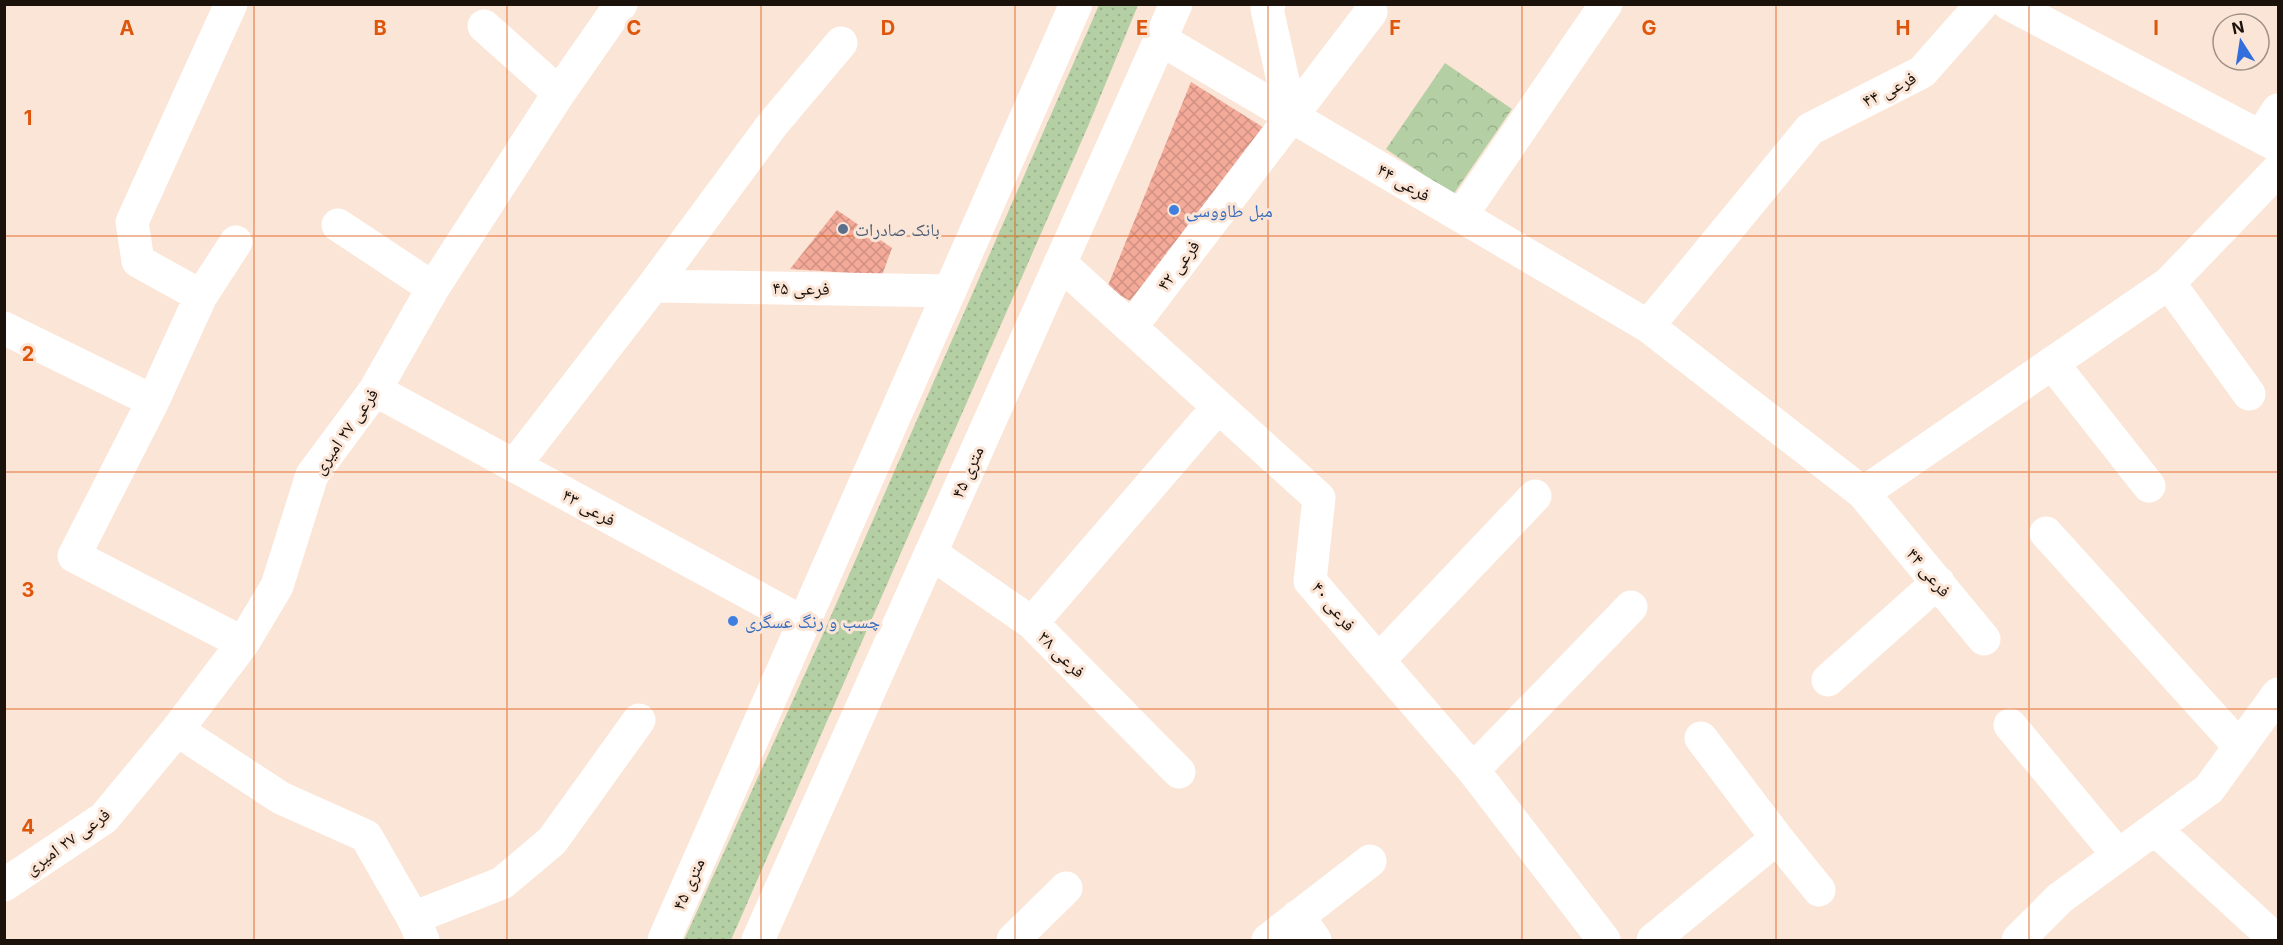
<svg xmlns="http://www.w3.org/2000/svg" width="2283" height="945" font-family="Inter,'Noto Naskh Arabic',sans-serif">
	<style>
		.grass { fill: url(#grass-dots) }
		.forest { fill: url(#forest-crowns) }
		.building { fill: url(#building-cross-hatch) }
		.lines { fill: none; stroke-linecap: round; stroke-linejoin: round }
		.street { stroke: #fff; stroke-width: 33 }
		.primary { stroke: #fff; stroke-width: 33 }
		.grid { fill: none; stroke: #de550c; stroke-width: 1.5; stroke-opacity: 0.55 }
		.shop-dot { fill: #3f7fe0; stroke: #fbe5d6; stroke-width: 2 }
		.service-dot { fill: #5c6f8a; stroke: #fbe5d6; stroke-width: 2 }
		.labels { text-anchor: middle; dominant-baseline: central; stroke-width: 6; stroke-linejoin: round; paint-order: stroke }
		.street-label { font-size: 18px; fill: #1b120c; stroke: #fbe5d6 }
		.shop-label { font-size: 18px; fill: #366cbe; stroke: #fbe5d6; text-anchor: start }
		.service-label { font-size: 18px; fill: #4e5e75; stroke: #fbe5d6; text-anchor: start }
		.grid-label { font-size: 20px; text-anchor: middle; font-weight: bold; fill: #de550c; stroke: #fbe5d6; stroke-width: 6; stroke-linejoin: round; paint-order: stroke }
	</style>
	<defs>
		<pattern id="grass-dots" width="8" height="8" patternUnits="userSpaceOnUse" patternTransform="scale(1.5)"><rect width="8" height="8" fill="#b5cfa4"/><path d="M2 2h.1M6 6h.1" fill="none" stroke="#9bb18c" stroke-width="1.8" stroke-linecap="round"/></pattern>
		<pattern id="forest-crowns" width="20" height="18" patternUnits="userSpaceOnUse" patternTransform="scale(1.5)"><rect width="20" height="18" fill="#b5cfa4"/><path d="M2 6a3 3 0 1 1 6 0M12 15a3 3 0 1 1 6 0" fill="none" stroke="#9bb18c"/></pattern>
		<pattern id="building-cross-hatch" width="8" height="8" patternUnits="userSpaceOnUse" patternTransform="scale(1.5)"><rect width="8" height="8" fill="#f3aa99"/><path d="M0 0l8 8M0 8l8-8" fill="none" stroke="#d09183"/></pattern>
	</defs>
	<rect width="100%" height="100%" fill="#fbe5d6"/>
	<!-- grass -->
	<path class="grass" d="M1099 5H1138L1089 124 731 940H684L823 634Z"/>
	<!-- forest -->
	<path class="forest" d="M1445 63 1512 109 1453 195 1386 149Z"/>
	<!-- building -->
	<path class="building" d="M1191 82 1269 131 1136 304 1107 288Z
		M837 210 892 248 882 275 790 269Z"/>
	<g class="lines">
		<!-- street -->
		<path class="street" d="M1269 4 1267 9 1291 116
			M2009 4 2278 146
			M484 26 559 93
			M1160 39 1648 326 1863 493 1984 639
			M2261 136 2278 110
			M1461 216 1606 4
			M338 225 433 288
			M236 242 201 296 153 401 74 556 243 643
			M1060 263 1319 498 1310 581 1473 770 1604 940
			M2169 283 2249 394
			M653 286 950 291
			M201 296 138 261 132 222 231 4
			M1648 326 1810 129 1922 72 1982 4
			M1131 327 1371 12
			M4 328 153 401
			M2052 363 2149 486
			M375 390 804 623
			M514 466 653 286 772 125 841 43
			M1863 493 2169 283 2278 170
			M2046 533 2240 747
			M931 553 1032 623 1179 772
			M1032 623 1218 407
			M1379 660 1535 496
			M1828 680 1938 582
			M2010 725 2118 855
			M177 730 281 798 366 836 413 918 423 940
			M1701 738 1777 838 1819 890
			M1473 770 1631 607
			M2155 829 2276 940
			M4 885 104 818 177 730 243 643 277 586 312 475 375 390 433 288 559 93 621 4
			M1298 916 1315 940
			M413 918 502 883 552 841 639 720
			M1013 940 1066 888
			M1268 940 1370 861
			M1653 940 1777 838
			M2018 940 2060 898 2209 789 2278 694"/>
		<!-- primary -->
		<path class="primary" d="M664 940 1076 4
			M758 940 1176 4"/>
	</g>
	<!-- grid -->
	<path class="grid" d="M254 4V940M507 4V940M761 4V940M1015 4V940M1268 4V940M1522 4V940M1776 4V940M2029 4V940M4 236H2278M4 472H2278M4 709H2278"/>
	<!-- markers -->
	<g class="shop-dot">
		<circle cx="1174" cy="210" r="6"/>
		<circle cx="733" cy="621" r="6"/>
	</g>
	<circle class="service-dot" cx="843" cy="229" r="6"/>
	<g class="labels">
		<!-- street labels -->
		<g class="street-label">
			<text transform="translate(1889 89) rotate(-27)">فرعی ۴۴</text>
			<text transform="translate(1404 182) rotate(30)">فرعی ۴۴</text>
			<text transform="translate(1178 265) rotate(-53)">فرعی ۴۲</text>
			<text transform="translate(801 288) rotate(1)">فرعی ۴۵</text>
			<text transform="translate(345 431) rotate(-55)">فرعی ۲۷ امیری</text>
			<text transform="translate(967 472) rotate(-66)">۴۵ متری</text>
			<text transform="translate(589 507) rotate(29)">فرعی ۴۳</text>
			<text transform="translate(1929 572) rotate(50)">فرعی ۴۴</text>
			<text transform="translate(1334 606) rotate(51)">فرعی ۴۰</text>
			<text transform="translate(1062 654) rotate(45)">فرعی ۳۸</text>
			<text transform="translate(67 841) rotate(-36)">فرعی ۲۷ امیری</text>
			<text transform="translate(688 884) rotate(-66)">۴۵ متری</text>
		</g>
		<!-- shop labels -->
		<g class="shop-label">
			<text x="1186" y="210">مبل طاووسی</text>
			<text x="745" y="621">چسب و رنگ عسگری</text>
		</g>
		<!-- service labels -->
		<g class="service-label">
			<text x="855" y="229">بانک صادرات</text>
		</g>
	</g>
	<g class="grid-label">
		<text x="127" y="35">A</text>
		<text x="380" y="35">B</text>
		<text x="634" y="35">C</text>
		<text x="888" y="35">D</text>
		<text x="1142" y="35">E</text>
		<text x="1395" y="35">F</text>
		<text x="1649" y="35">G</text>
		<text x="1903" y="35">H</text>
		<text x="2156" y="35">I</text>
		<text x="28" y="125">1</text>
		<text x="28" y="361">2</text>
		<text x="28" y="597">3</text>
		<text x="28" y="834">4</text>
	</g>
	<!-- border -->
	<rect width="2283" height="945" fill="none" stroke="#1b120c" stroke-width="12"/>
	<!-- north arrow -->
	<g transform="translate(2241 42) rotate(348)"><circle r="28" fill="#fbe5d6" stroke="#a19185" stroke-width="1.5"/>
	<path d="M0-4.5L10 22L0 15L-10 22Z" fill="#326edc"/>
	<text y="-9" font-size="16" font-weight="bold" text-anchor="middle" fill="#1b120c">N</text>
	</g>
</svg>
